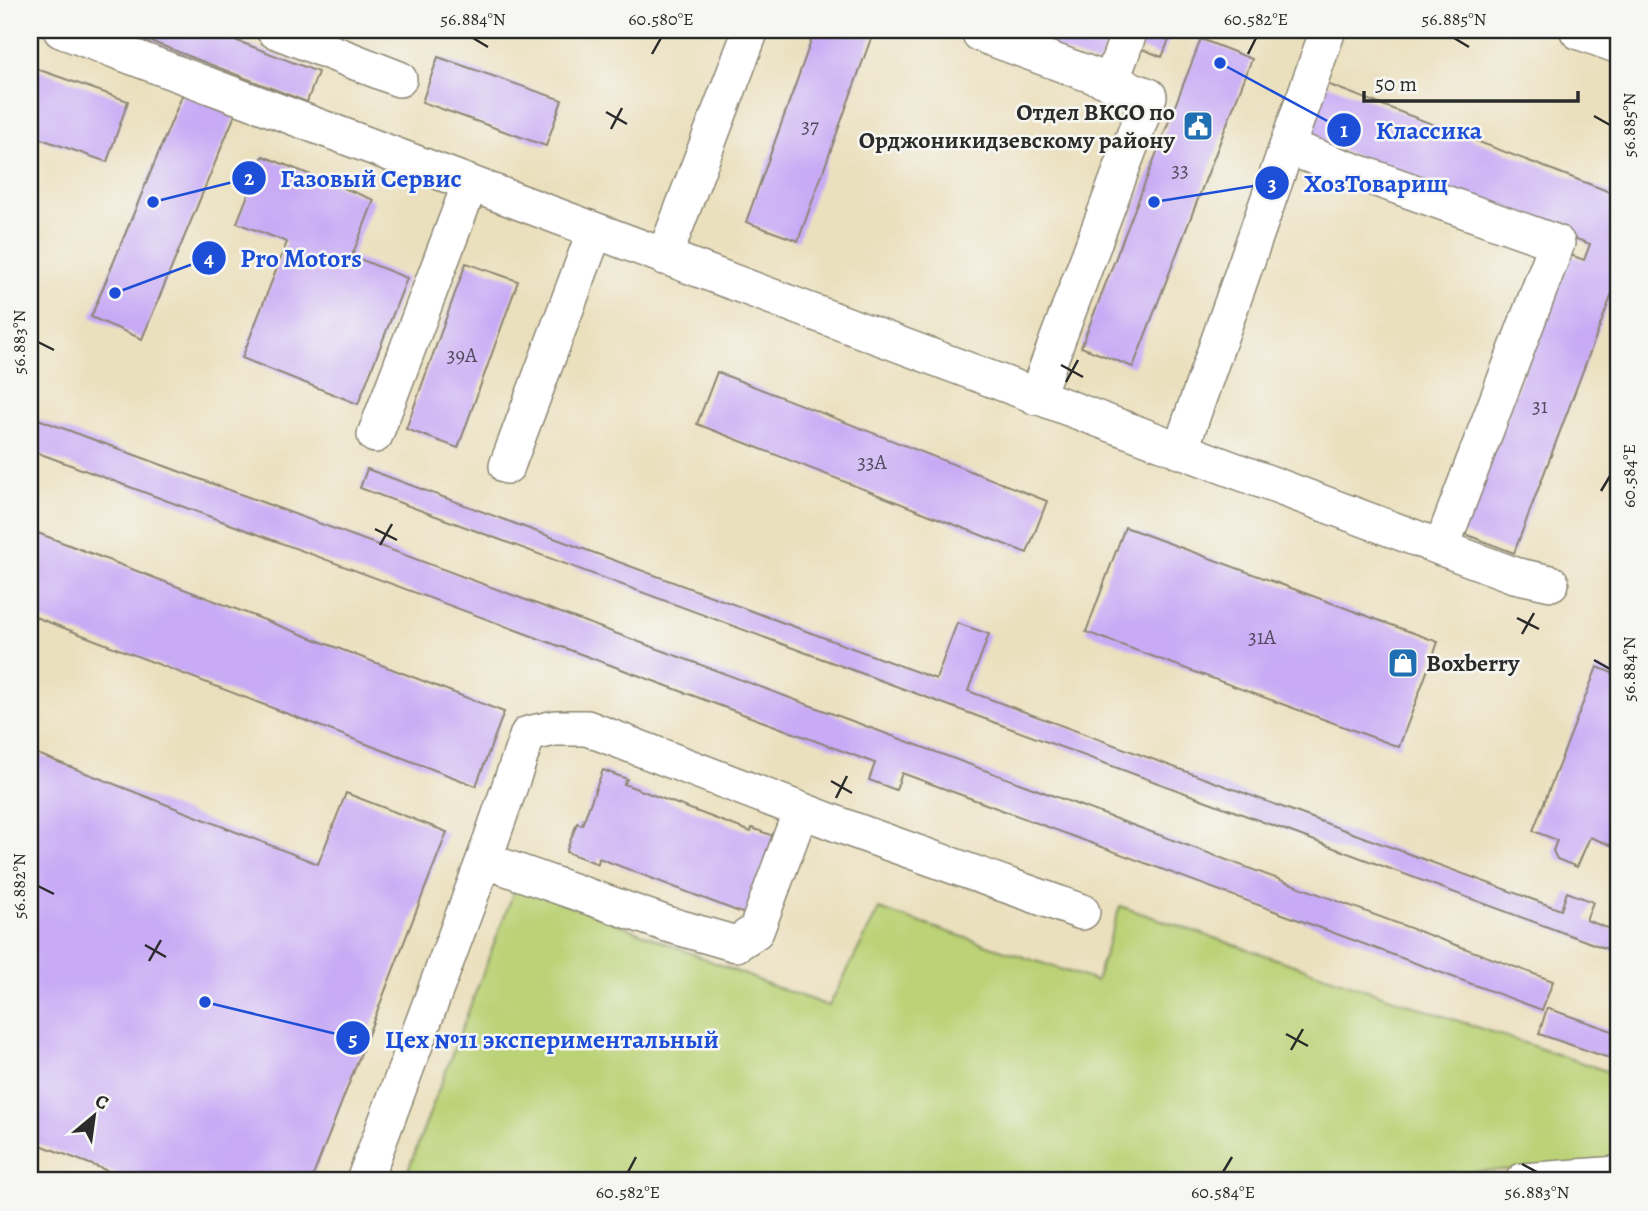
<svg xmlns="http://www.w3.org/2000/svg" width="1648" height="1211" font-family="Alegreya,serif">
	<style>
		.green { fill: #bbd277; stroke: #737e51; stroke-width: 2 }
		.building { fill: #c8aaf5 }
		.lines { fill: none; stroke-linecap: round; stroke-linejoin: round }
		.minor-casing { stroke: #8b8674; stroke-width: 38 }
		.major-casing { stroke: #8b8674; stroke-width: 41 }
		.minor { stroke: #fff; stroke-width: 35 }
		.major { stroke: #fff; stroke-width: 38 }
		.ticks { fill: none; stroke: #2b2b2b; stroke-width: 2.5 }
		.labels { text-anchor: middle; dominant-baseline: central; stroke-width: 5; stroke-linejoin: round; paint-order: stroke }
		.number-label { font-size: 21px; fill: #524b5e }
		.poi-label { font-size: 24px; font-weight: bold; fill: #2b2b2b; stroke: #f6f6f2; text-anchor: end }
		.leader { fill: none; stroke: #1d4ed8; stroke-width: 2.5 }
		.callout-dot { fill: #1d4ed8; stroke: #f6f6f2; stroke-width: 2.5 }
		.mark-label { font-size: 21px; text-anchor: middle; font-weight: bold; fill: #fff }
		.callout-label { font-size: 26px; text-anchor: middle; font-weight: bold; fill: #1d4ed8; stroke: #f6f6f2; stroke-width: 5; stroke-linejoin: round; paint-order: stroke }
		.neatline { fill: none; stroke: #2b2b2b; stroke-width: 2.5 }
		.ticks-label { font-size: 18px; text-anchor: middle; fill: #2b2b2b }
	</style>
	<rect width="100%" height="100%" fill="#f6f6f2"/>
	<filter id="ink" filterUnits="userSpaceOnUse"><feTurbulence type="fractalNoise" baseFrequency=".0143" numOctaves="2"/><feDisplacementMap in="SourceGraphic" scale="14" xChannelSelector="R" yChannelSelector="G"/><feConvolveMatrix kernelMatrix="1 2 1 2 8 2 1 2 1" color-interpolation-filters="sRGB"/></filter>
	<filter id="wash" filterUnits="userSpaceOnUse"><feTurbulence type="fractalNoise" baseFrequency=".00686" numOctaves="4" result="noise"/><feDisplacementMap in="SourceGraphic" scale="28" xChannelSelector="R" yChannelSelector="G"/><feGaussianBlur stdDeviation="1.57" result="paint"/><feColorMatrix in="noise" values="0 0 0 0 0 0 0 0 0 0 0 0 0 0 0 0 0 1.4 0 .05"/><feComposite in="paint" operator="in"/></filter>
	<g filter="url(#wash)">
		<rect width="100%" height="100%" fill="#ebe0be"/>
		<!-- green -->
		<path class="green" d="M517 883 775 987 829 1006 879 909 1096 981 1120 906 1618 1075V1165L1251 1181H404Z"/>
		<g id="blocks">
			<!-- building -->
			<path class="building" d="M122 30H209L318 72 307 102Z
				M815 30H874L798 241 746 222Z
				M1002 30H1111L1099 64Z
				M1141 30H1173L1162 57 1134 46Z
				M1201 39 1252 59 1133 367 1081 347Z
				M438 57 562 100 546 146 422 102Z
				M34 68 128 101 107 162 30 135V80Z
				M1327 84 1618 195V278L1514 553 1462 533 1568 254 1584 260 1590 244 1307 137Z
				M184 91 237 110 142 339 91 317Z
				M263 156 374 200 352 256 407 278 358 404 242 358 287 242 237 223Z
				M466 263 518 281 458 448 406 429Z
				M717 372 1047 501 1027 553 697 424Z
				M30 416 1553 981 1542 1010 902 773 896 790 869 780 875 763 30 450Z
				M367 469 936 679 957 623 989 634 968 691 1561 910 1567 892 1593 902 1586 920 1613 930 1618 916V953L360 488Z
				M1125 527 1438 642 1399 747 1086 632Z
				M30 530 504 712 476 786 30 615Z
				M1597 667 1618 675V848L1590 837 1577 867 1557 859 1553 851 1557 840 1533 831Z
				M30 751 318 864 346 793 447 832 311 1181H134L30 1141Z
				M603 770 627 779 624 784 751 832 752 828 781 839 747 915 599 858 598 864 566 852 577 823 582 825Z
				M1547 1008 1618 1033V1061L1539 1034Z"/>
		</g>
	</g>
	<g filter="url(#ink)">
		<use href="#blocks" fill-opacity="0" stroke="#8b8674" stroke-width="2"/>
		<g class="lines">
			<!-- minor casing -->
			<g class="minor-casing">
				<path id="minor" d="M61 30 1514 575 1551 583
					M274 30 399 79
					M980 34 1149 96 1036 397
					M1111 82 1130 30
					M1287 147 1557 243 1441 548
					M664 257 751 30
					M375 435 470 184
					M1180 451 1328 30
					M507 466 595 231
					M484 860 667 924 736 944 756 931 801 810
					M364 1181 484 860 528 734 555 728H587L853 830 1082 912
					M1523 1181 1618 1174"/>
			</g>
			<!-- major casing -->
			<g class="major-casing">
				<path id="major" d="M1579 30 1618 44"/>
			</g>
			<!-- minor -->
			<use href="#minor" class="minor"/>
			<!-- major -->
			<use href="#major" class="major"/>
		</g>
	</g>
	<!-- ticks -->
	<path class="ticks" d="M473 38 488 47M1454 38 1469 47M652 54 661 38M1248 54 1256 38M606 112 627 124M1594 116 1610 125M611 129 622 108M38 342 54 350M1061 365 1083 377M1066 382 1078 360M1601 491 1610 476M375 529 397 540M380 545 392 524M1517 618 1539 629M1522 634 1534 613M1594 660 1610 669M831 781 852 793M836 798 847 776M38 886 54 894M145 945 166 957M149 961 161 940M1286 1034 1308 1046M1291 1050 1303 1029M1522 1164 1537 1172M628 1172 636 1157M1223 1172 1232 1157"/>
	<!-- icons -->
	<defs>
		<g id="civic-square" transform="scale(1.575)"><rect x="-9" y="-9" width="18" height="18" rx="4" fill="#1f6fb2" stroke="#f6f6f2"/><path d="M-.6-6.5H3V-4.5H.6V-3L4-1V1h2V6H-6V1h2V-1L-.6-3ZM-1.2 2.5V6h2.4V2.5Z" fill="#fff"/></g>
		<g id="shop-square" transform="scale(1.575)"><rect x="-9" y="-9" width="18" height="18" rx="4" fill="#1f6fb2" stroke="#f6f6f2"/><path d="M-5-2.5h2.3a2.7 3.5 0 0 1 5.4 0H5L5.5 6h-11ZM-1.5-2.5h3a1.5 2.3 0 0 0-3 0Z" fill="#fff"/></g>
	</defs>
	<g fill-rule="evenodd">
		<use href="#civic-square" x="1198" y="126"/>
		<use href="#shop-square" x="1403" y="663"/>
	</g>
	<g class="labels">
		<!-- number labels -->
		<g class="number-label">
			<text x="810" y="126">37</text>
			<text x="1180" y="170">33</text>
			<text x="462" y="355">39А</text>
			<text x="1540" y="406">31</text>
			<text x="872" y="462">33А</text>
			<text x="1262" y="637">31А</text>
		</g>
		<!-- poi labels -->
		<g class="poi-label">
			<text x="1175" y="112">Отдел ВКСО по<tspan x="1175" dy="28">Орджоникидзевскому району</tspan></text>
			<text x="1426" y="663" text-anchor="start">Boxberry</text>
		</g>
	</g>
	<!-- callouts -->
	<path class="leader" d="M1220 63L1344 130M153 202L249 178M1154 202L1272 183M115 293L209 258M205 1002L353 1038"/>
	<g class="callout-dot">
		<circle cx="1220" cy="63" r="7"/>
		<circle cx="153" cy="202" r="7"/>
		<circle cx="1154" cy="202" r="7"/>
		<circle cx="115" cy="293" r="7"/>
		<circle cx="205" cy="1002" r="7"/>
		<circle cx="1344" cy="130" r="18"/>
		<circle cx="249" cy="178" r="18"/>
		<circle cx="1272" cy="183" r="18"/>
		<circle cx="209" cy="258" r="18"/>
		<circle cx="353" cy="1038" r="18"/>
	</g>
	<g class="mark-label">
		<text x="1344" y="137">1</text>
		<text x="249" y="185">2</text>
		<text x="1272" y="191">3</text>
		<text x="209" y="266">4</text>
		<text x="353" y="1046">5</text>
	</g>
	<g class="callout-label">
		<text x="1429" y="139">Классика</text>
		<text x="371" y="187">Газовый Сервис</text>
		<text x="1376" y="192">ХозТоварищ</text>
		<text x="301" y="267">Pro Motors</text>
		<text x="552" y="1048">Цех №11 экспериментальный</text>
	</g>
	<!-- margin -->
	<rect width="1648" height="1211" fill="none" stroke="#f6f6f2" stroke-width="77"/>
	<!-- north arrow -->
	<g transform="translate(94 1116) rotate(29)" stroke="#f6f6f2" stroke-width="5" paint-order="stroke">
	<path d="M0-5L12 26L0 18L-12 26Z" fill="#2b2b2b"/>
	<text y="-10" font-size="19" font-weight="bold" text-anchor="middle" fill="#2b2b2b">С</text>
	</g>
	<!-- scale -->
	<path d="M1364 91v10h214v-10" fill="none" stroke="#2b2b2b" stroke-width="3.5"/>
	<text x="1375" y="91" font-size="21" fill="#2b2b2b" stroke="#f6f6f2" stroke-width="5" paint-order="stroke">50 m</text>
	<rect x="38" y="38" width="1572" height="1134" class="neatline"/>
	<g class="ticks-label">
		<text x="473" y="25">56.884°N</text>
		<text x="661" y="25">60.580°E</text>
		<text x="1256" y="25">60.582°E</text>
		<text x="1454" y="25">56.885°N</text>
		<text transform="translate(1629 125) rotate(-90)" y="6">56.885°N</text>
		<text transform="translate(19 342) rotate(-90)" y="6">56.883°N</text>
		<text transform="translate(1629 476) rotate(-90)" y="6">60.584°E</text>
		<text transform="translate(1629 669) rotate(-90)" y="6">56.884°N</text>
		<text transform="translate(19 886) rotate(-90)" y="6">56.882°N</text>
		<text x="628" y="1198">60.582°E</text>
		<text x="1223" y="1198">60.584°E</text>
		<text x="1537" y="1198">56.883°N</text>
	</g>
</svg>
